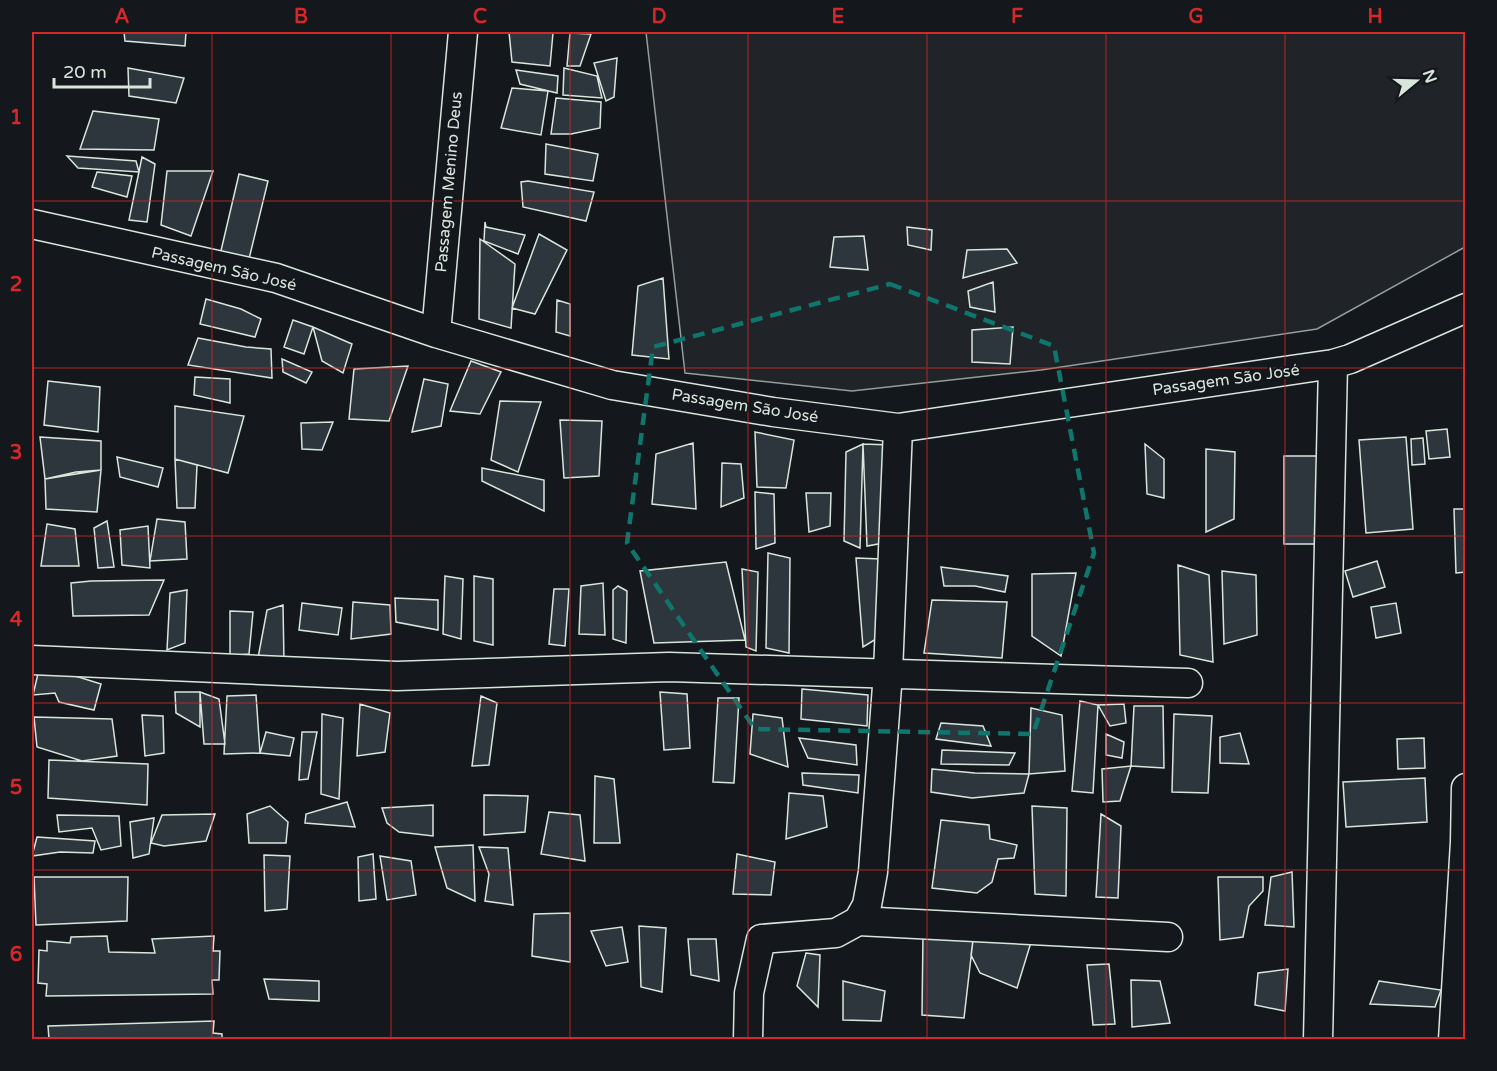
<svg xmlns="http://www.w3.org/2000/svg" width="1497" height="1071" font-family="'Varela Round',sans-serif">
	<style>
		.green { fill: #202428; stroke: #939e99; stroke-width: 1.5 }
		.building { fill: #2c363c; stroke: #d8e6dc; stroke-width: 1.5 }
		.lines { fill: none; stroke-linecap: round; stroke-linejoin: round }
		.minor-casing { stroke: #d8e6dc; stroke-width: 31 }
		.minor { stroke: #14181c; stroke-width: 28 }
		.marked { fill: none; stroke: #0f766e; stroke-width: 4.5; stroke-dasharray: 12 8; stroke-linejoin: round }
		.grid { fill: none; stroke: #d62828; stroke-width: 1.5; stroke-opacity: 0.55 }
		.labels { text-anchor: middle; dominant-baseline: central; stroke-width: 4.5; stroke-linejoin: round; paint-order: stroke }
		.street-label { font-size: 16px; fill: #d8e6dc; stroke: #14181c }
		.neatline { fill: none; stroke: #d62828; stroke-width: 2 }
		.grid-label { font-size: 20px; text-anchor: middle; font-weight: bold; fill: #d62828 }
	</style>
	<rect width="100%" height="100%" fill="#14181c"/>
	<!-- green -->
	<path class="green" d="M646 32H1465V247L1317 329 1041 370 852 391 685 373Z"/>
	<!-- building -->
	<path class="building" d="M124 32H186L185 46 125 41Z
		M509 32H546L553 33 550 66 512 62Z
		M570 33 591 34 580 66H567Z
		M617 58 614 97 606 101 594 63Z
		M128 68 184 78 176 103 129 96Z
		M564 68 597 76 602 98 563 95Z
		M516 70 558 76 557 93 520 84Z
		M512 88 548 91 541 135 501 128Z
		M556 98 601 102 600 128 571 134H551Z
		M93 111 159 119 154 150 80 149Z
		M546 144 598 154 593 181 545 174Z
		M67 156 136 161 139 172 78 168Z
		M142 157 155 164 147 222 129 220Z
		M167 171H213L191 236 161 225Z
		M97 172 132 176 127 197 92 187Z
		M239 174 268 181 248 263 220 255Z
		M528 181 594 192 586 221 523 207 521 182Z
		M485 222 486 227 525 235 518 254 484 241Z
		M907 227 932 230 931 250 908 245Z
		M539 234 567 250 535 314 512 308Z
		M864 236 868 270 830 267 834 237Z
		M480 239 515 264 511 328 479 319Z
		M1007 249 1017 263 963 278 967 250Z
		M663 278 669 359 632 355 638 286Z
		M993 282 995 312 970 307 968 291Z
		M206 299 241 309 261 319 255 337 200 324Z
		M557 300 570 304V336L556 332Z
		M293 320 313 327 304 354 284 347Z
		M313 327 352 344 343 373 322 361Z
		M1013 327 1010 364 972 362V330Z
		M198 338 246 347 271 349 272 378 188 365Z
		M282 359 312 372 306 383 283 372Z
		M471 361 501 372 480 414 450 411Z
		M408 366 389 421 349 419 354 369Z
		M195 377 230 379V403L194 395Z
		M424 379 448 384 441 426 412 432Z
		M48 381 100 387 98 432 44 425Z
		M500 401 541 402 518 472 491 460Z
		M175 406 244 416 228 473 175 459Z
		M560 420 602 421 599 476 564 478Z
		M333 422 322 450 302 449 301 423Z
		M1447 429 1450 457 1429 459 1426 431Z
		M755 432 794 440 786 488 757 487Z
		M40 437 101 441V470L76 472 45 479Z
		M1406 437 1413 529 1366 533 1359 440Z
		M1423 438 1425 464 1412 465 1411 439Z
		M693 443 696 509 652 504 656 454Z
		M863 444 860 548 844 541 846 452Z
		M863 444 891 445 889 542 867 546Z
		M1145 444 1164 459V498L1147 494Z
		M1206 449 1235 452 1234 519 1206 532Z
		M1284 456H1322V544H1284Z
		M117 457 163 468 158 487 120 477Z
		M175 459 197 465 195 508H177Z
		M722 463 741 464 744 498 721 507Z
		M482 468 544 480V511L482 481Z
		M101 470 97 512 46 509 45 479Z
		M755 492 774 494 775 543 756 549Z
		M806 493H831L830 526 809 532Z
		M1454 509H1466V572L1456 573Z
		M157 519 185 522 187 559 150 561Z
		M107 521 114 567 98 568 94 528Z
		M47 524 75 529 79 566H41Z
		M148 526 150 568 122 565 120 530Z
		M768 553 790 558 789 653 766 648Z
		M856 558 881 559V636L863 647Z
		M1377 561 1385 587 1353 597 1345 571Z
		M726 562 745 640 654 643 640 571Z
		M1178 565 1209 575 1213 662 1180 655Z
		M941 567 1008 576 1005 592 975 586H944Z
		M742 569 758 572 756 651 746 647Z
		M1222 571 1256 575 1257 635 1224 644Z
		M1076 573 1061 656 1032 636V574Z
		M445 576 463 579 461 639 443 634Z
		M474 576 493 579V645L474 641Z
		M164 580 149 615 73 616 71 583 91 581Z
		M603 583 605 635 579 634 581 586Z
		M618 586 627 591 626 643 613 639V590Z
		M554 589H569L565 646 549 644Z
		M187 590 185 643 167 650 170 593Z
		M395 598 438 600V630L396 622Z
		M932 600 1007 602 1002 658 924 653Z
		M353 602 390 605 391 634 351 639Z
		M302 603 342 608 338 635 299 630Z
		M1396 603 1401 633 1376 638 1371 607Z
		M283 605 284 662 258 658 267 610Z
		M230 611 253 612 249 654 230 656Z
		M40 665 101 684 94 710 59 702 55 693 33 695Z
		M802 689 868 695 867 726 801 719Z
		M175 692H200V727L176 713Z
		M200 692 219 699 225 744H204Z
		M660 692 687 694 690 748 664 750Z
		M256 695 260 753 224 754 227 696Z
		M481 696 497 703 489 765 472 766Z
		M718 698H739L734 783 713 782Z
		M1080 701 1098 705 1093 793 1072 791Z
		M360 704 390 713 385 752 357 756Z
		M1124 704 1126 723 1110 726 1098 705Z
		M1134 706H1163L1164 768 1131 766Z
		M1031 708 1062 715 1065 771 1029 774Z
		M322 714 343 718 339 799 321 794Z
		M753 714 782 718 788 767 750 754Z
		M1174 714 1212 716 1208 793 1172 792Z
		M142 715 163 716 164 753 145 756Z
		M34 717 112 719 117 756 82 761 37 747Z
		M941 723 983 726 991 746 936 739Z
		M266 732 294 738 290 756 260 753Z
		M302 732H317L308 779 299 780Z
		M1240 733 1249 764 1220 763V737Z
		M1106 734 1124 742 1122 758 1106 755Z
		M799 738 856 745 857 765 808 758Z
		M1424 738 1425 768 1398 769 1397 739Z
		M942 750 1015 753 1009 765 941 764Z
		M49 760 148 764 147 805 48 798Z
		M1131 766 1120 801 1103 802 1102 769Z
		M932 769 975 773 1029 774 1024 793 972 798 931 792Z
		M802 773 859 775 858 793 803 785Z
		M595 776 614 779 620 843H594Z
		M1425 778 1427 822 1346 827 1343 782Z
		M789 793 823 796 827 827 786 839Z
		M484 795 528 796 525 832 484 835Z
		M347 802 355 827 305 823 306 814Z
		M433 805V836L399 832 387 823 382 808Z
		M270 806 288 822 286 843H249L247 814Z
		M1032 806 1067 808 1066 896 1035 894Z
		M549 812 580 815 585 861 541 854Z
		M215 814 206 841 164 846 151 843 162 815Z
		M1101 814 1121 826 1118 898 1096 897Z
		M57 815 119 816 121 846 101 850 92 828 59 832Z
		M154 818 149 854 133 858 130 822Z
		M941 820 989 825 990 839 1017 845 1014 858 998 859 992 882 977 893 932 888Z
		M37 837 95 841 93 853 60 852 32 856Z
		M473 845 475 901 447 888 435 847Z
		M479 847 508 848 513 905 485 901 489 874Z
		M373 854 376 899 359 901 358 857Z
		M737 854 775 862 771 895 733 894Z
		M264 855 290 856 287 909 265 911Z
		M380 856 411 861 416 895 387 900Z
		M1292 872 1294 927 1265 925 1271 877Z
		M34 877H128L127 921 36 925Z
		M1218 877H1263V891L1249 906 1243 937 1220 940Z
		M570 913V962L532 956 534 914Z
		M639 926 666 928 662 992 641 987Z
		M622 927 628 962 606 966 591 931Z
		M923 934 973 940 964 1018 922 1015Z
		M107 936 109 952 155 953 152 939 214 936 213 951H220L219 980H212L213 994 46 996 47 984 38 983 39 950 47 951V941L70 943 71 937Z
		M688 939H716L719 981 691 975Z
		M1032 939 1017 988 980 973 971 955 973 940Z
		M806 953 820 955 818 1007 797 986Z
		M1109 964 1115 1024 1093 1025 1087 965Z
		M1288 969 1285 1011 1255 1005 1258 973Z
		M264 979 319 981V1001L269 999Z
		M1131 980 1160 981 1170 1023 1132 1027Z
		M843 981 885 991 881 1021 843 1020Z
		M1379 981 1441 990 1435 1007 1370 1004Z
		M214 1021 213 1033 222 1034V1040H41L49 1039 48 1026Z"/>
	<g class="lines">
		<!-- minor casing -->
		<g class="minor-casing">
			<path id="minor" d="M32 224 276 278 436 333 612 385 773 412 898 428 1333 364 1350 359 1466 308
				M436 333 463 32
				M32 660 397 676 669 667 1188 683
				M858 921 867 905 873 872 888 673 898 428
				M748 1040 749 993 761 939 836 933 858 921 1168 937
				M1318 1040 1333 364
				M1453 1040 1465 842 1466 788"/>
		</g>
		<!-- minor -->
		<use href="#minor" class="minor"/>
	</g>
	<!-- marked area -->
	<path class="marked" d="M890 284 1054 346 1094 553 1033 734 755 729 627 543 653 347Z"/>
	<!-- grid -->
	<path class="grid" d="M212 32V1040M391 32V1040M570 32V1040M748 32V1040M927 32V1040M1106 32V1040M1285 32V1040M32 201H1466M32 368H1466M32 536H1466M32 703H1466M32 870H1466"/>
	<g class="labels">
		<!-- street labels -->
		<g class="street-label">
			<text transform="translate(449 182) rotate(-85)">Passagem Menino Deus</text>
			<text transform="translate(224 269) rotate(13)">Passagem São José</text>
			<text transform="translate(1226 380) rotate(-8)">Passagem São José</text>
			<text transform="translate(745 406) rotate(9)">Passagem São José</text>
		</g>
	</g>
	<!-- border -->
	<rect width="1497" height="1071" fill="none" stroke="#14181c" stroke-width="66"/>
	<!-- north arrow -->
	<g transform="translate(1416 81) rotate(71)" stroke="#14181c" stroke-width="4.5" paint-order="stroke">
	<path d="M0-4.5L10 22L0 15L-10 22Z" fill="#d8e6dc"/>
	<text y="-9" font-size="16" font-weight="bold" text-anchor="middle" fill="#d8e6dc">N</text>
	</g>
	<!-- scale -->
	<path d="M54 78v9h96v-9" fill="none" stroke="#d8e6dc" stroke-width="3"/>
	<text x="63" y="78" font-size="18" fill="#d8e6dc" stroke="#14181c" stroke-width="4.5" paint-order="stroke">20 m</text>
	<rect x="33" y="33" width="1431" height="1005" class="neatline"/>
	<g class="grid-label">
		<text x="122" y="23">A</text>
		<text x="301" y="23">B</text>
		<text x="480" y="23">C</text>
		<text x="659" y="23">D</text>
		<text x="838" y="23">E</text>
		<text x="1017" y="23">F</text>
		<text x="1196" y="23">G</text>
		<text x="1375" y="23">H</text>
		<text x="16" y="124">1</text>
		<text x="16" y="291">2</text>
		<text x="16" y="459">3</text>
		<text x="16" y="626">4</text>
		<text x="16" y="794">5</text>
		<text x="16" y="961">6</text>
	</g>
</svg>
